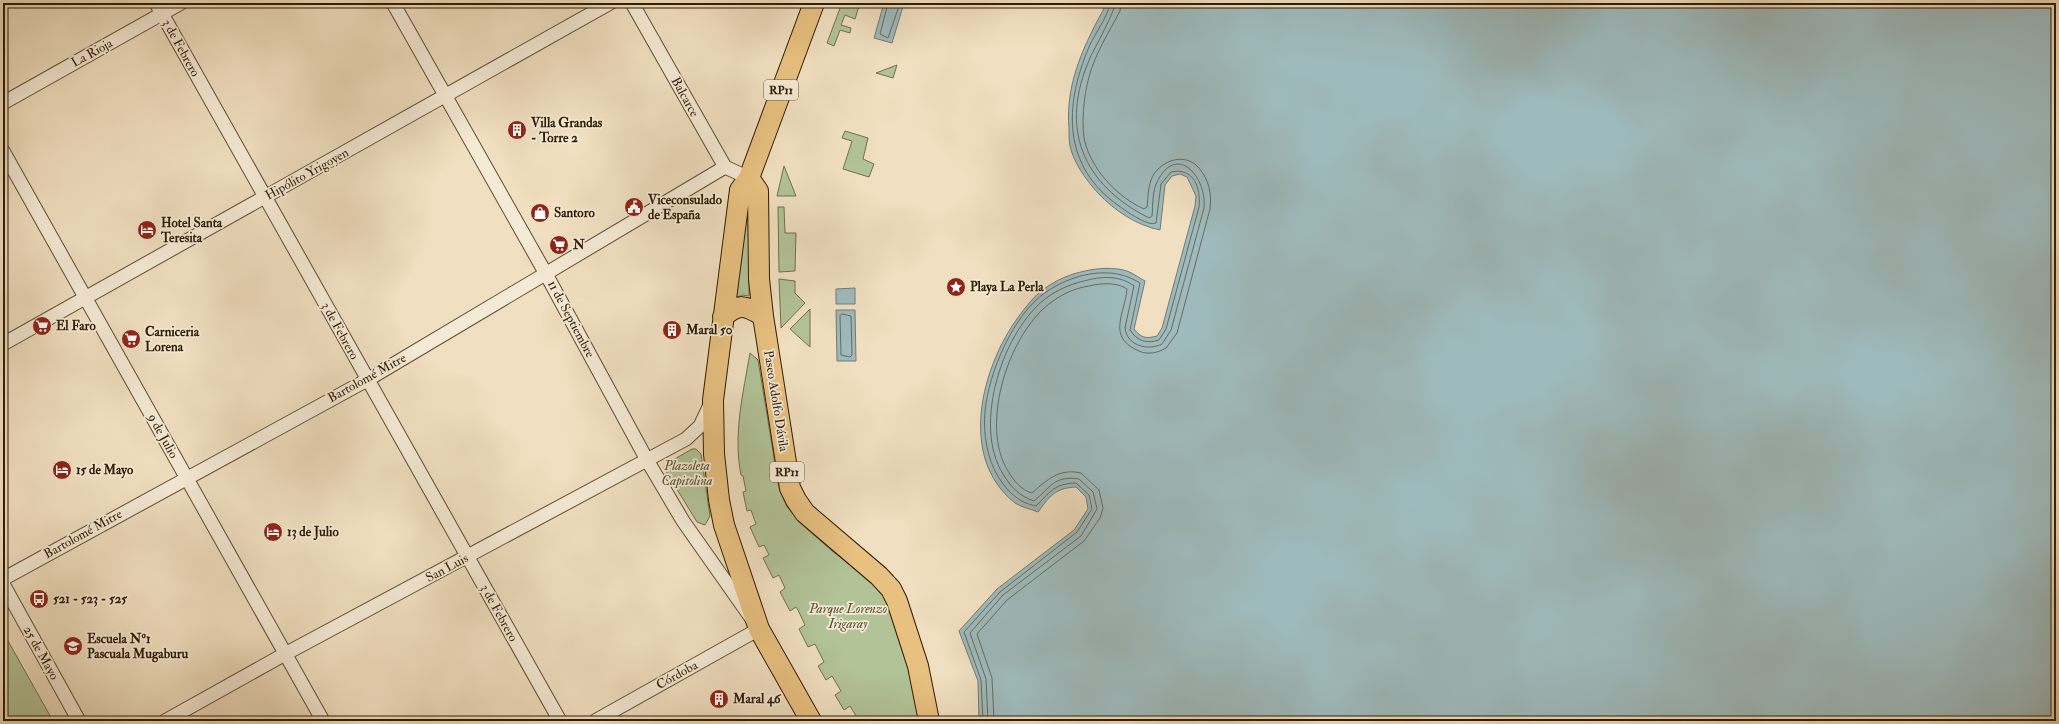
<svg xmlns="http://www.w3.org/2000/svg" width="2059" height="724" font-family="'IM FELL Double Pica',serif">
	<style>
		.green { fill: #b2c398; stroke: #71704e }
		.water { fill: #9ebabc; stroke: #727b72 }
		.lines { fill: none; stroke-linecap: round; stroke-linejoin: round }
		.shore { stroke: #676b60; stroke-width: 1 }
		.minor-casing { stroke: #604d33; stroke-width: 15 }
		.primary-casing { stroke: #301c04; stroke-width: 22 }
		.minor { stroke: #f5ead6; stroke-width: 13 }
		.primary { stroke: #e8c080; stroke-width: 20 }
		.labels { text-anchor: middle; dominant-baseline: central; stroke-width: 3.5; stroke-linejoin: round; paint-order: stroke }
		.shield { fill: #f5ead6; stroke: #6b5a43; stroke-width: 1 }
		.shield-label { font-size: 12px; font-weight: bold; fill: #301c04 }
		.street-label { font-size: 13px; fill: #301c04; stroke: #f5ead6 }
		.poi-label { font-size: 13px; font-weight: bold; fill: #301c04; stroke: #f5ead6; text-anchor: start }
		.park-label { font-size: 13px; font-style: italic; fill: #574e30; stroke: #f5ead6 }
	</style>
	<rect width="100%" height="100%" fill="#f0dfc0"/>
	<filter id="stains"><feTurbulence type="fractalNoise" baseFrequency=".005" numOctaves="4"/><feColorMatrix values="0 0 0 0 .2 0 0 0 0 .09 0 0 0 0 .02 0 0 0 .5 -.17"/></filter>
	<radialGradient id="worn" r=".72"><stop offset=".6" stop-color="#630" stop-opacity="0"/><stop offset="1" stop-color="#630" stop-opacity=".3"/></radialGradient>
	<!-- green -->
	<path class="green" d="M842 3H860L855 19 845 15 841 25 851 28 850 33 840 30 834 46 827 43Z
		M897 65 893 78 876 73Z
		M845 131 868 138 863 159 874 164 869 177 843 169 852 141 842 138Z
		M784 166 796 196H777Z
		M749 191V296L742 295 736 298Z
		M778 207H784L785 233H796L795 271 779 272Z
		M779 279 795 281V293L805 303 781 328Z
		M810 309V347L790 329Z
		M750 353 758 360 779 488 787 507 805 527 832 551 874 582 885 596 908 661 920 721H855L858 719 850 706 844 710 835 695 841 691 832 676 826 680 818 666 824 662 815 644 808 647 799 629 805 625 798 610 796 607 790 611 780 592 785 588 779 575 773 578 763 558 769 555 764 545 759 547 750 527 756 524 751 510 747 511 743 492 746 491 743 476 741 475C733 434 743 394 750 353Z
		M692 449H696L701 454 710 516 705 525 697 522 664 468 666 464Z
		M3 632 53 721H3Z"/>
	<!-- water -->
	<path class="water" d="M884 3H904L892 43 874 38Z
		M1107 3H2056V721H979L978 681 959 631 997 589 1074 530 1088 509 1086 497 1076 487C1055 488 1050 496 1038 512 1031 509 1021 507 1015 503 957 457 982 366 1019 316 1026 307 1034 296 1044 289 1056 280 1070 274 1085 271 1098 268 1114 267 1127 271 1133 273 1139 278 1145 281L1134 329C1141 338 1146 339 1157 336L1162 328 1195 206 1196 196 1187 177 1180 174 1172 176 1165 185 1160 230C1136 225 1115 211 1098 193 1087 181 1076 166 1071 150 1069 144 1069 135 1069 129 1065 82 1085 43 1107 3Z
		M855 288V304H836V289Z
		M836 310H855L856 361H837Z"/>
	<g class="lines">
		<!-- shore -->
		<path class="shore" d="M888 3 880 34 888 38 900 3
			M842 314 851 316 852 355 850 357 841 355 840 316Z
			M983 721 981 680 964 632 1000 592 1077 532 1092 509 1089 495 1076 483C1055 483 1050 492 1036 506 1019 503 1008 492 999 478 987 459 983 434 985 411 989 372 1013 315 1046 292 1058 284 1071 278 1085 275 1105 271 1122 272 1140 283L1130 330C1137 341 1147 344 1159 340L1166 329 1199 207C1201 188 1194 167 1171 172L1161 184 1156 223C1148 227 1126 211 1119 206 1062 166 1064 106 1089 47 1094 35 1109 15 1110 3
			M988 721 986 679 970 633 1003 595 1081 536 1097 509 1093 492 1079 479C1054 475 1050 488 1034 501 1019 496 1011 487 1003 474 972 425 1003 328 1049 296 1061 288 1074 283 1088 280 1103 276 1121 276 1134 286L1125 328C1127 346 1148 351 1162 344L1171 330 1204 208C1207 178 1178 143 1158 180 1152 190 1153 206 1152 216L1149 218C1082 184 1059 128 1090 58 1095 47 1115 12 1115 3
			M994 721 992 678 977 634 1007 600 1084 541 1100 518 1103 508 1099 490 1081 473C1059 468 1047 480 1032 493 1021 490 1014 481 1008 471 979 425 1009 331 1053 301 1064 293 1076 288 1089 286 1101 283 1117 282 1127 289 1125 314 1106 337 1139 351 1147 355 1158 353 1166 348L1177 333 1210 209C1212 194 1209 180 1199 168 1185 151 1158 161 1151 180 1148 188 1148 198 1147 207L1144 209C1118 197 1095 173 1086 146 1080 129 1084 94 1089 77 1095 54 1109 32 1120 11L1121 3"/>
		<!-- minor casing -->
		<g class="minor-casing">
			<path id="minor" d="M156 3 560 721
				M393 3 546 274 647 460 683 521 759 629 595 721
				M632 3 725 167 749 178
				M3 103 181 3
				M3 151 323 721
				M3 344 610 3
				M3 579 367 380 725 167
				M3 584 79 721
				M165 721 285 654 686 439 700 426 710 405"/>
		</g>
		<!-- primary casing -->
		<g class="primary-casing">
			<path id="primary" d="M749 178 758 191 759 279 763 316 790 488 796 500 805 513 879 576 891 589 897 601 918 666 929 721
				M723 317C739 303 745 305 763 316
				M811 721 759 629 724 525 719 500 714 454 713 400 740 190 749 178 814 3"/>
		</g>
		<!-- minor -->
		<use href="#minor" class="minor"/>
		<!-- primary -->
		<use href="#primary" class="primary"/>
	</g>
	<!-- icons -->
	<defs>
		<g id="building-disc" transform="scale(1)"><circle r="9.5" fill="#8f2418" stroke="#f5ead6"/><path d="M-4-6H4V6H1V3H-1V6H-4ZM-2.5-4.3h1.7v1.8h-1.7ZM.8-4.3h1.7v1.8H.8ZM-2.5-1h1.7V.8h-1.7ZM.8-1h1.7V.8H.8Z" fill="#fff"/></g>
		<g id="civic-disc" transform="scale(1)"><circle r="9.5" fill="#8f2418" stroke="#f5ead6"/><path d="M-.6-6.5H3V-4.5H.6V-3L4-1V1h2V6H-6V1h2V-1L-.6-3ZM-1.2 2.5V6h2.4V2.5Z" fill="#fff"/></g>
		<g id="shop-disc" transform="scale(1)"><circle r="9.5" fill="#8f2418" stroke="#f5ead6"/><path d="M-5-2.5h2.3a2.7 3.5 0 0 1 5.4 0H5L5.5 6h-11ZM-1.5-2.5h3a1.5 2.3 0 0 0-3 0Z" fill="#fff"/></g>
		<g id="hotel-disc" transform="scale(1)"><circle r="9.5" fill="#8f2418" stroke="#f5ead6"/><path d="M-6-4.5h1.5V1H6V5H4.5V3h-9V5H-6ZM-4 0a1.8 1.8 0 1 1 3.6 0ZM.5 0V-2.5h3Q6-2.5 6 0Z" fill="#fff"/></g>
		<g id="supermarket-disc" transform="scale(1)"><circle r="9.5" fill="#8f2418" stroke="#f5ead6"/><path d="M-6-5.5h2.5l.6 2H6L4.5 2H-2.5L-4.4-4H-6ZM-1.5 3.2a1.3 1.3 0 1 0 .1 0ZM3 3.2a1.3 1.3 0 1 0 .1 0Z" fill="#fff"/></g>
		<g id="sight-disc" transform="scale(1)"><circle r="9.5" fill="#8f2418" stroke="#f5ead6"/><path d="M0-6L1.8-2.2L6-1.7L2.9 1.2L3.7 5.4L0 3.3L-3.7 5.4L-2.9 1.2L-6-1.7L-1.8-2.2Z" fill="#fff"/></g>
		<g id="bus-disc" transform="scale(1)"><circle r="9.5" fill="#8f2418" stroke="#f5ead6"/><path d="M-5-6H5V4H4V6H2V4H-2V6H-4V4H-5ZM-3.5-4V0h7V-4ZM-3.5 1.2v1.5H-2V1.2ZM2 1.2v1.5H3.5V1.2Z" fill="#fff"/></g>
		<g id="school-disc" transform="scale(1)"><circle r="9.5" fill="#8f2418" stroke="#f5ead6"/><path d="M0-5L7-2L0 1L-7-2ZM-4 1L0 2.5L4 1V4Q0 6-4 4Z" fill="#fff"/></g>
	</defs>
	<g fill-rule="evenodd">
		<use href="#building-disc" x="517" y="130"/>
		<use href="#civic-disc" x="634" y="207"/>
		<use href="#shop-disc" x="540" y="213"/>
		<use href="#hotel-disc" x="147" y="230"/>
		<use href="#supermarket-disc" x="559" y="245"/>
		<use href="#sight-disc" x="956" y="287"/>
		<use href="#supermarket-disc" x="42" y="326"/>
		<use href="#building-disc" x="672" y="330"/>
		<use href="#supermarket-disc" x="131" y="339"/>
		<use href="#hotel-disc" x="62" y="470"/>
		<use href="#hotel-disc" x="273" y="532"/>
		<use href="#bus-disc" x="39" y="599"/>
		<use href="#school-disc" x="73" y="646"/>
		<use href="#building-disc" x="719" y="699"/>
	</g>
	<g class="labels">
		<!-- shield labels -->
		<g class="shield">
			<rect x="764" y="80" width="34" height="20" rx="3"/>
			<rect x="770" y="462" width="34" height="20" rx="3"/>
		</g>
		<g class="shield-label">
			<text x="781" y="90">RP11</text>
			<text x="787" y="472">RP11</text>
		</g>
		<!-- street labels -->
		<g class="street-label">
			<text transform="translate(181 48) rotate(61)">3 de Febrero</text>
			<text transform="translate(92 53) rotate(-29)">La Rioja</text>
			<text transform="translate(685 97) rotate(61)">Balcarce</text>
			<text transform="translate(307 174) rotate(-29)">Hipólito Yrigoyen</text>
			<text transform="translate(571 319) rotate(62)">11 de Septiembre</text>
			<text transform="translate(340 331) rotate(61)">3 de Febrero</text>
			<text transform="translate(367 378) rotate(-29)">Bartolomé Mitre</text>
			<text transform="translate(776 401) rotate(81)">Paseo Adolfo Dávila</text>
			<text transform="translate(163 436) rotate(61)">9 de Julio</text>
			<text transform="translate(83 534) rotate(-29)">Bartolomé Mitre</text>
			<text transform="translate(447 568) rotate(-28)">San Luis</text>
			<text transform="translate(499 613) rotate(61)">3 de Febrero</text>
			<text transform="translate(41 653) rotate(61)">25 de Mayo</text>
			<text transform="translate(677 675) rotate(-29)">Córdoba</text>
		</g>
		<!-- poi labels -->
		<g class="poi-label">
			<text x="531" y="123">Villa Grandas<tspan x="531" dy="15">- Torre 2</tspan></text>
			<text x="648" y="200">Viceconsulado<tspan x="648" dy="15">de España</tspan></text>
			<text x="554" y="213">Santoro</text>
			<text x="161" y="223">Hotel Santa<tspan x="161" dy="15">Teresita</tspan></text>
			<text x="573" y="245">N</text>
			<text x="970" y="287">Playa La Perla</text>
			<text x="56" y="326">El Faro</text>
			<text x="686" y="330">Maral 50</text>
			<text x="145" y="332">Carniceria<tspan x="145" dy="15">Lorena</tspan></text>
			<text x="76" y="470">15 de Mayo</text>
			<text x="287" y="532">13 de Julio</text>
			<text x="53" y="599">521 - 523 - 525</text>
			<text x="87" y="639">Escuela Nº1<tspan x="87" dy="15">Pascuala Mugaburu</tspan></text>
			<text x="733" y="699">Maral 46</text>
		</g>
		<!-- park labels -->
		<g class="park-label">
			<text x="687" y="466">Plazoleta<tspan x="687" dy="15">Capitolina</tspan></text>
			<text x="848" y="609">Parque Lorenzo<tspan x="848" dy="15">Irigaray</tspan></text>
		</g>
	</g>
	<!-- margin -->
	<rect width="2059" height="724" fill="none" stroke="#f0dfc0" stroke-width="16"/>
	<rect x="4" y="4" width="2051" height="716" fill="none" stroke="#301c04" stroke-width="2"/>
	<rect x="8" y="8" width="2043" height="708" fill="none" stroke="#301c04"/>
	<rect width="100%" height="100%" filter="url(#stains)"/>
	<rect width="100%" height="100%" fill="url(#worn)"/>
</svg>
